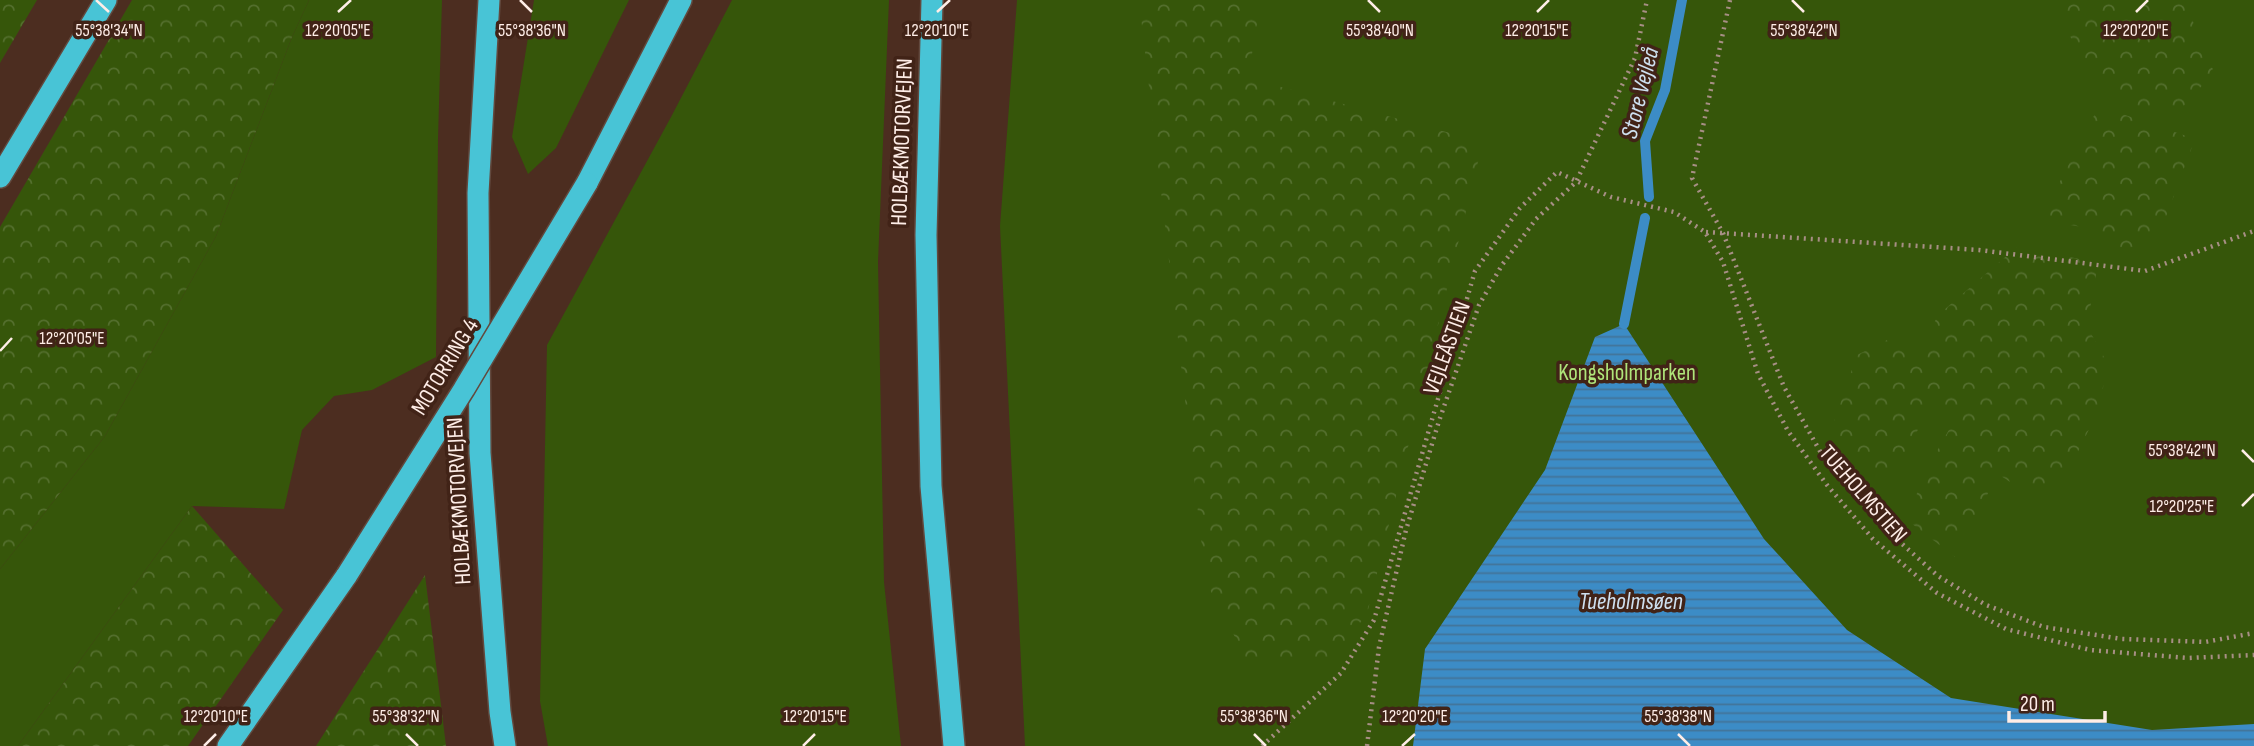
<svg xmlns="http://www.w3.org/2000/svg" width="2254" height="746" font-family="'Sofia Sans Condensed',sans-serif">
	<style>
		.green { fill: #36560a }
		.forest { fill: url(#forest-crowns) }
		.water { fill: url(#water-rules) }
		.lines { fill: none; stroke-linecap: round; stroke-linejoin: round }
		.stream { stroke: #3c8cc6; stroke-width: 10 }
		.highway-casing { stroke: #62493e; stroke-width: 24 }
		.path { stroke: #a78f85; stroke-width: 4.5; stroke-dasharray: 2 5; stroke-linecap: butt }
		.highway { stroke: #48c4d6; stroke-width: 21 }
		.highway-bridge-casing { stroke: #62493e; stroke-width: 24; stroke-linecap: butt }
		.highway-bridge { stroke: #48c4d6; stroke-width: 21 }
		.ticks { fill: none; stroke: #feede7; stroke-width: 2.5 }
		.labels { text-anchor: middle; dominant-baseline: central; stroke-width: 7; stroke-linejoin: round; paint-order: stroke }
		.street-label { font-size: 23px; fill: #feede7; stroke: #412317 }
		.park-label { font-size: 23px; fill: #afe57a; stroke: #412317 }
		.water-label { font-size: 24px; font-style: italic; fill: #cee0f0; stroke: #412317 }
		.ticks-label { font-size: 18px; text-anchor: middle; fill: #feede7; stroke: #412317; stroke-width: 7; stroke-linejoin: round; paint-order: stroke }
	</style>
	<defs>
		<pattern id="forest-crowns" width="20" height="18" patternUnits="userSpaceOnUse" patternTransform="scale(1.75)"><rect width="20" height="18" fill="#36560a"/><path d="M2 6a3 3 0 1 1 6 0M12 15a3 3 0 1 1 6 0" fill="none" stroke="#546f2e"/></pattern>
		<pattern id="water-rules" width="6" height="5" patternUnits="userSpaceOnUse" patternTransform="scale(1.75)"><rect width="6" height="5" fill="#3c8cc6"/><path d="M0 2.5h6" fill="none" stroke="#427499"/></pattern>
	</defs>
	<rect width="100%" height="100%" fill="#4c2d20"/>
	<!-- green -->
	<path class="green" d="M309 0H442L438 139 436 357 372 390 334 396 302 430 284 509 192 506 18 746H0V569L105 436 216 236 292 37Z
		M534 0H629L556 148 528 174 512 137Z
		M732 0H889L878 262 884 582 901 746H548L540 701 547 345 671 117Z
		M1017 0H2254V746H1025L1000 226Z"/>
	<!-- forest -->
	<path class="forest" d="M0 0H37L0 63Z
		M132 0H309L292 37 216 236 105 436 0 569V227Z
		M1139 0H1261L1248 78 1483 142 1367 614 1328 664 1247 660 1206 582Z
		M2052 0H2184L2214 72 2183 107 2136 109 2092 80Z
		M2099 106 2195 139 2157 241 2118 253 2094 229 2040 220Z
		M2018 246 2098 263 2087 326 2105 359 2102 403 2059 490 2031 496 1998 474 1955 557 1911 523 1919 483 1959 412 1933 401 1900 464 1855 479 1824 451 1857 355 1887 340 1919 364 1937 316Z
		M192 506 283 610 188 746H18Z
		M425 575 446 746H316Z"/>
	<!-- water -->
	<path class="water" d="M1624 324 1764 539 1847 630 1951 698 2152 730 2254 724V746H1413L1425 649 1545 470 1595 337Z"/>
	<g class="lines">
		<!-- stream -->
		<path class="stream" d="M1649 197 1645 141 1665 90 1682 0
			M1624 324 1645 218"/>
		<!-- highway casing -->
		<g class="highway-casing">
			<path id="highway" d="M489 0 478 193 480 453 500 712 505 746
				M932 0 926 235 931 486 954 746
				M0 177 106 0
				M587 183 681 0
				M228 746 347 575"/>
		</g>
		<!-- path -->
		<path class="path" d="M1730 0 1692 178 1723 233 1784 387 1821 453 1882 526 1938 576 1986 605 2044 627 2122 639 2205 642 2254 633
			M1706 232 1979 250 2145 271 2254 231
			M1262 746 1341 673 1374 620 1475 271 1520 208 1557 172 1611 197 1674 212 1705 232 1723 262 1758 374 1788 431 1827 485 1873 539 1937 593 2006 629 2090 650 2188 658 2254 655
			M1367 746 1379 647 1406 530 1439 421 1479 305 1502 265 1536 219 1576 182 1635 58 1647 0"/>
		<!-- highway -->
		<use href="#highway" class="highway"/>
		<!-- highway-bridge casing -->
		<g class="highway-bridge-casing">
			<path id="highway-bridge" d="M347 575 464 389 587 183"/>
		</g>
		<!-- highway-bridge -->
		<use href="#highway-bridge" class="highway-bridge"/>
	</g>
	<!-- ticks -->
	<path class="ticks" d="M96 0 109 12M520 0 532 12M1368 0 1380 12M1792 0 1804 12M338 12 351 0M937 12 950 0M1537 12 1549 0M2136 12 2148 0M0 351 12 338M2242 450 2254 462M2242 506 2254 494M406 734 418 746M1254 734 1266 746M1678 734 1690 746M204 746 216 734M803 746 815 734M1402 746 1415 734"/>
	<g class="labels">
		<!-- street labels -->
		<g class="street-label">
			<text transform="translate(902 142) rotate(-88)">HOLBÆKMOTORVEJEN</text>
			<text transform="translate(1447 348) rotate(-70)">VEJLEÅSTIEN</text>
			<text transform="translate(445 367) rotate(-59)">MOTORRING 4</text>
			<text transform="translate(1863 494) rotate(49)">TUEHOLMSTIEN</text>
			<text transform="translate(459 501) rotate(-93)">HOLBÆKMOTORVEJEN</text>
		</g>
		<!-- park labels -->
		<g class="park-label">
			<text x="1627" y="373">Kongsholmparken</text>
		</g>
		<!-- water labels -->
		<g class="water-label">
			<text transform="translate(1640 93) rotate(-76)">Store Vejleå</text>
			<text x="1631" y="601">Tueholmsøen</text>
		</g>
	</g>
	<g class="ticks-label">
		<text x="109" y="36">55°38'34"N</text>
		<text x="338" y="36">12°20'05"E</text>
		<text x="532" y="36">55°38'36"N</text>
		<text x="937" y="36">12°20'10"E</text>
		<text x="1380" y="36">55°38'40"N</text>
		<text x="1537" y="36">12°20'15"E</text>
		<text x="1804" y="36">55°38'42"N</text>
		<text x="2136" y="36">12°20'20"E</text>
		<text x="72" y="344">12°20'05"E</text>
		<text x="2182" y="456">55°38'42"N</text>
		<text x="2182" y="512">12°20'25"E</text>
		<text x="216" y="722">12°20'10"E</text>
		<text x="406" y="722">55°38'32"N</text>
		<text x="815" y="722">12°20'15"E</text>
		<text x="1254" y="722">55°38'36"N</text>
		<text x="1415" y="722">12°20'20"E</text>
		<text x="1678" y="722">55°38'38"N</text>
	</g>
	<!-- scale -->
	<path d="M2009 711v10h96v-10" fill="none" stroke="#feede7" stroke-width="3.5"/>
	<text x="2020" y="711" font-size="21" fill="#feede7" stroke="#412317" stroke-width="5" paint-order="stroke">20 m</text>
</svg>
